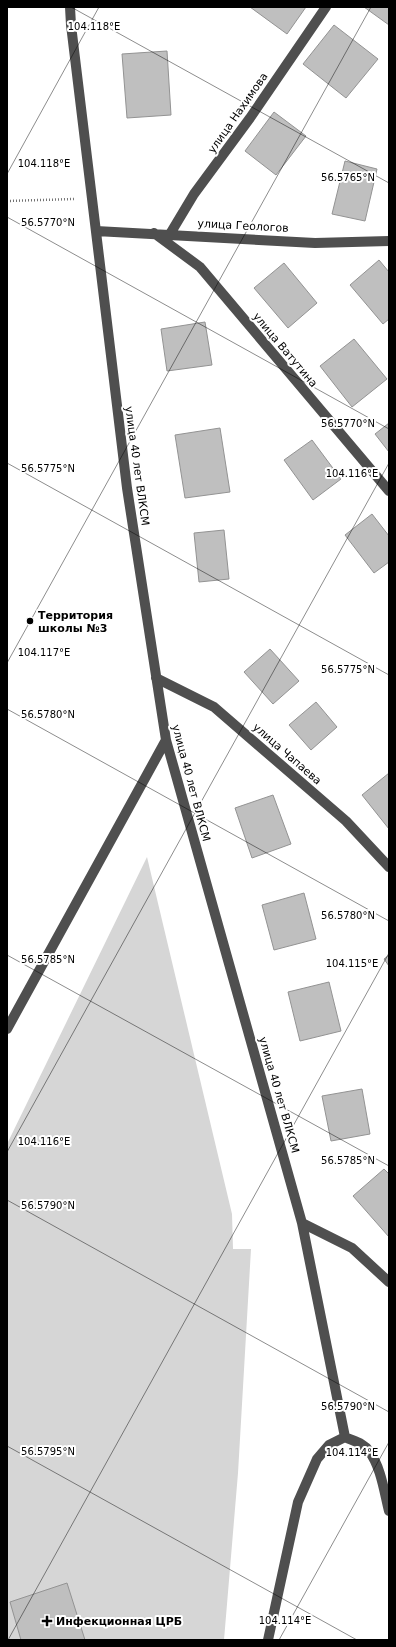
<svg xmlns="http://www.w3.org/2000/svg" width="396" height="1647" font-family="'DejaVu Sans',sans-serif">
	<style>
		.green { fill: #d6d6d6 }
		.building { fill: #bfbfbf; stroke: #939393 }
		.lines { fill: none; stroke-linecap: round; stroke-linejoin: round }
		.path { stroke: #717171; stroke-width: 2.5; stroke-dasharray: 1 2; stroke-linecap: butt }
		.minor { stroke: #4f4f4f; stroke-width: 10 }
		.ticks { fill: none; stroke: #000; stroke-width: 1; stroke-opacity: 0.45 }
		.poi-dot { fill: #000; stroke: #fff; stroke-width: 1.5 }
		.labels { text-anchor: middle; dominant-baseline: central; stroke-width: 4; stroke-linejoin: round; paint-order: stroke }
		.street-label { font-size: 11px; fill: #000; stroke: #fff }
		.poi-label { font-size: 11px; font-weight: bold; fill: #000; stroke: #fff; text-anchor: start }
		.ticks-label { font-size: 10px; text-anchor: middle; fill: #000; stroke: #fff; stroke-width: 4; stroke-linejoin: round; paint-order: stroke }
	</style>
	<rect width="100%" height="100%" fill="#fff"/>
	<!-- green -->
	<path class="green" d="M147 857 232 1214 233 1249H251L238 1473 224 1640H7V1144Z"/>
	<!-- building -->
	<path class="building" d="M250 7H306L287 34Z
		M364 7H389V25Z
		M334 25 378 59 346 98 303 64Z
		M167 51 171 115 127 118 122 54Z
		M274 112 306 136 276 175 245 151Z
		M345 161 377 169 365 221 332 214Z
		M379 260 389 272V319L383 324 350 285Z
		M284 263 317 303 288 328 254 288Z
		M205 322 212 365 167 371 161 329Z
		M354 339 387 379 352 407 320 366Z
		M389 423V452L375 434Z
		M220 428 230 492 185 498 175 435Z
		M312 440 341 479 313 500 284 460Z
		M372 514 389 536V562L374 573 345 535Z
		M224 530 229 579 199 582 194 533Z
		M270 649 299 681 273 704 244 672Z
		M316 702 337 727 311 750 289 725Z
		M389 773V829L362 795Z
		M273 795 291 844 252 858 235 808Z
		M304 893 316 939 274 950 262 905Z
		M389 955V966L384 959Z
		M329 982 341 1031 300 1041 288 992Z
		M362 1089 370 1134 331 1141 322 1096Z
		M384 1169 389 1174V1237L353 1196Z
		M67 1583 85 1640H21L10 1602Z"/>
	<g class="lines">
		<!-- path -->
		<path class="path" d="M7 201 74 199"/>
		<!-- minor -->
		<path class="minor" d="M70 7 71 25 127 488 166 740 302 1223 345 1437C353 1441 364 1443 369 1451 381 1467 384 1491 389 1511
			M96 231 315 243 389 241
			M154 233 200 267 389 491
			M170 234 194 194 250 118 326 7
			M156 678 214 707 346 821 389 867
			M7 1029 166 740
			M302 1223 352 1248 389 1282
			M268 1640 298 1502 317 1459 329 1445 345 1437"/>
	</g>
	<!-- ticks -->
	<path class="ticks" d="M71 7 389 183M7 174 99 7M7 217 389 429M7 463 389 675M7 663 371 7M7 709 389 921M7 955 389 1166M7 1152 389 463M7 1200 389 1412M7 1446 357 1640M8 1640 389 953M279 1640 389 1442"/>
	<!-- markers -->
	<g class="poi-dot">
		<circle cx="30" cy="621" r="4"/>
		<path d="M45 1615h4v4h4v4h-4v4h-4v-4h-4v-4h4z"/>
	</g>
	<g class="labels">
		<!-- street labels -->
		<g class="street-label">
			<text transform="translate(238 113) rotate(-55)">улица Нахимова</text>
			<text transform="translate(243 226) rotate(3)">улица Геологов</text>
			<text transform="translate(285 350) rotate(50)">улица Ватутина</text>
			<text transform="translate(137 466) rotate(82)">улица 40 лет ВЛКСМ</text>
			<text transform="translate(287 754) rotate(41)">улица Чапаева</text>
			<text transform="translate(191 783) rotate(75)">улица 40 лет ВЛКСМ</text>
			<text transform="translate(279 1095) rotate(74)">улица 40 лет ВЛКСМ</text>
		</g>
		<!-- poi labels -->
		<g class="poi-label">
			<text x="38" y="615">Территория<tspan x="38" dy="13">школы №3</tspan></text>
			<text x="56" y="1621">Инфекционная ЦРБ</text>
		</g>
	</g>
	<g class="ticks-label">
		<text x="94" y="30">104.118°E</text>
		<text x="44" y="167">104.118°E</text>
		<text x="348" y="181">56.5765°N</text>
		<text x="48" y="226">56.5770°N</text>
		<text x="348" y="427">56.5770°N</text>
		<text x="48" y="472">56.5775°N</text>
		<text x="352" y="477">104.116°E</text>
		<text x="44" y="656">104.117°E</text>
		<text x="348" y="673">56.5775°N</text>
		<text x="48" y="718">56.5780°N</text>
		<text x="348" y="919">56.5780°N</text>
		<text x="48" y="963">56.5785°N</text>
		<text x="352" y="967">104.115°E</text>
		<text x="44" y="1145">104.116°E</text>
		<text x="348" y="1164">56.5785°N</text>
		<text x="48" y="1209">56.5790°N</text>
		<text x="348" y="1410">56.5790°N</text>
		<text x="48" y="1455">56.5795°N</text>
		<text x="352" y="1456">104.114°E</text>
		<text x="285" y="1624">104.114°E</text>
	</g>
	<!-- border -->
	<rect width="396" height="1647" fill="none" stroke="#000000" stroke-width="16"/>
</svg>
